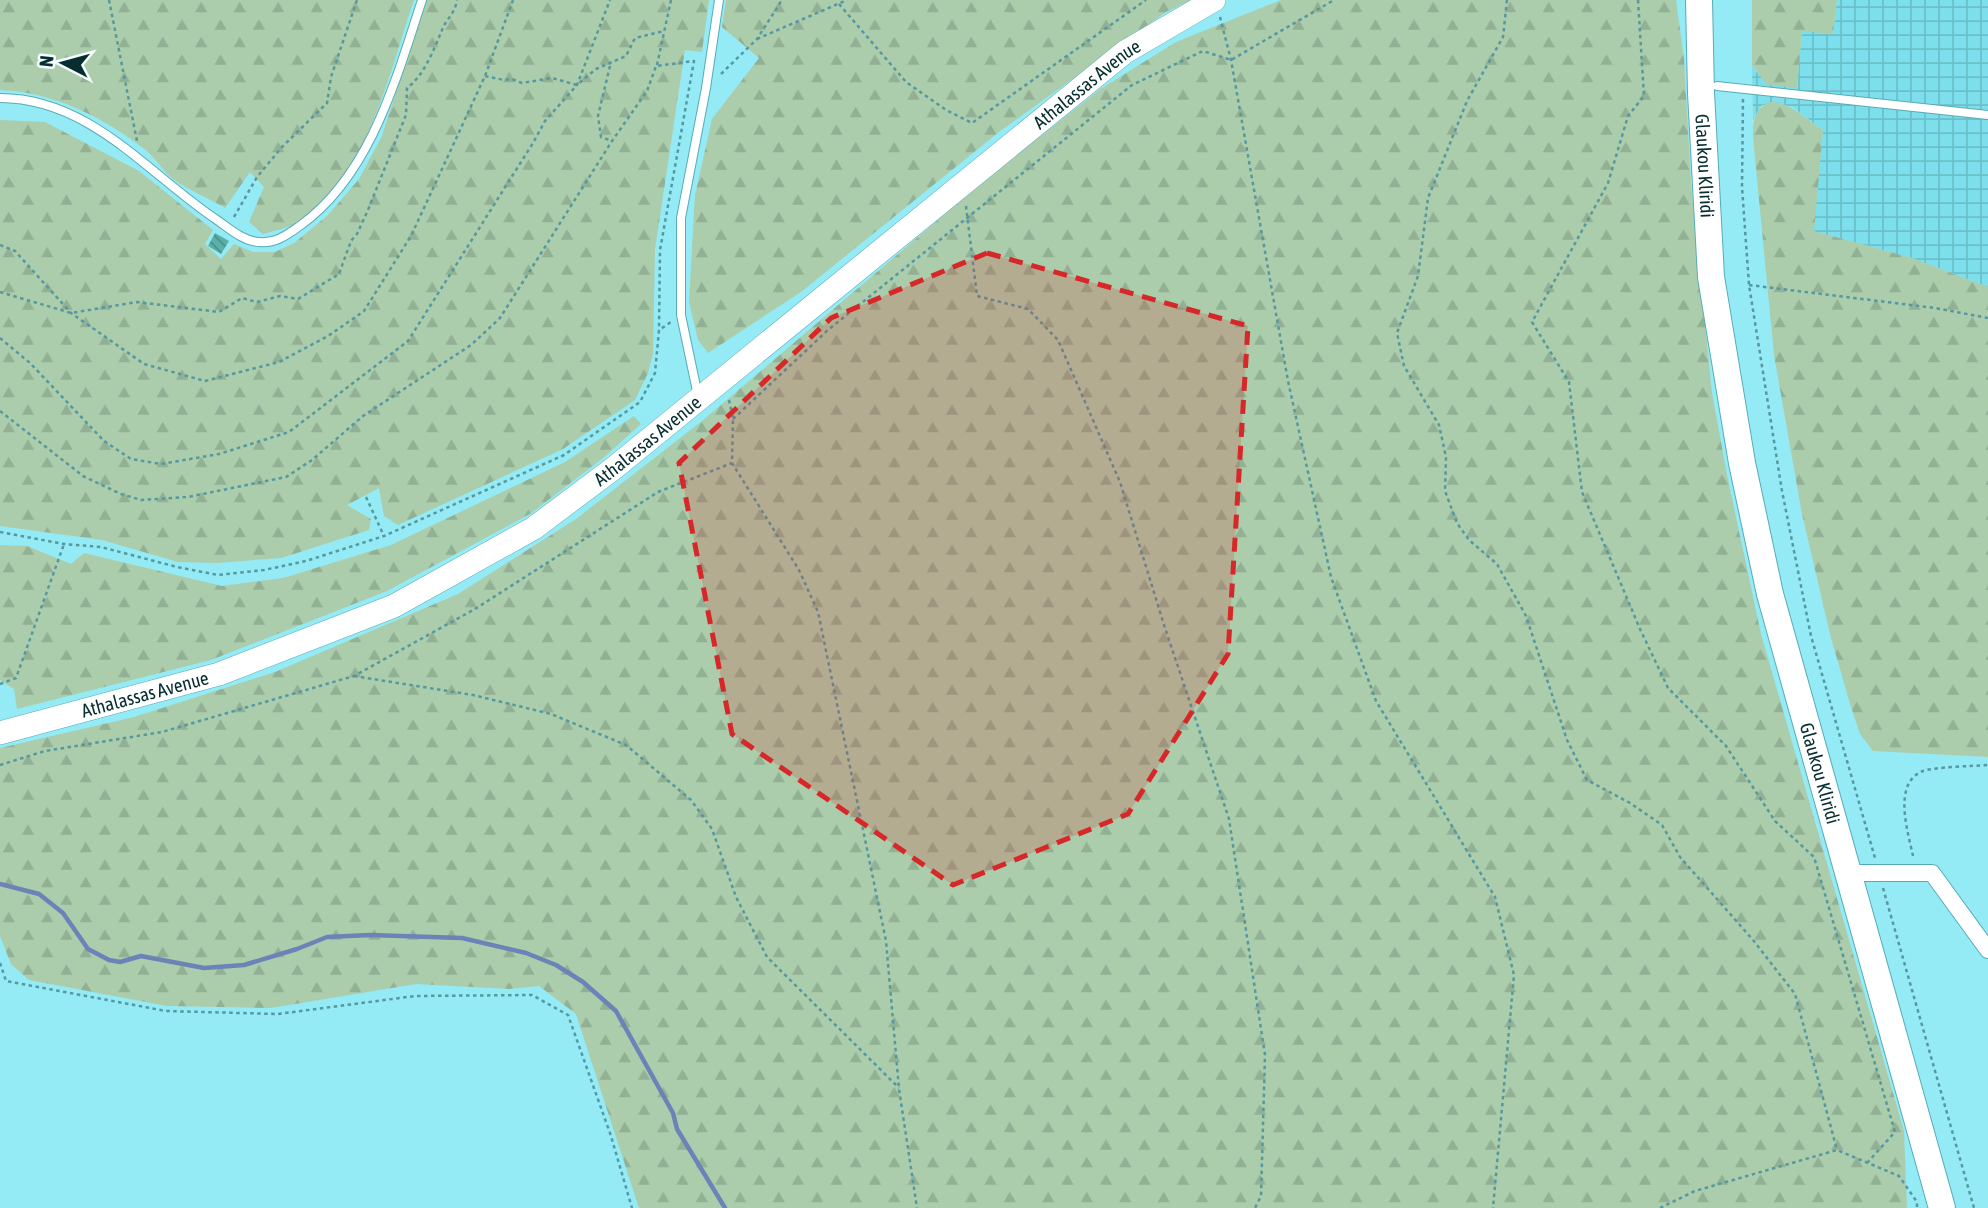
<svg xmlns="http://www.w3.org/2000/svg" width="1988" height="1208" font-family="'Asap Condensed',sans-serif">
	<style>
		.industrial { fill: url(#industrial-grid) }
		.forest { fill: url(#forest-firs) }
		.lines { fill: none; stroke-linecap: round; stroke-linejoin: round }
		.stream { stroke: #6c83b7; stroke-width: 4.5 }
		.building { fill: url(#building-back-hatch) }
		.lane-casing { stroke: #56acb6; stroke-width: 10 }
		.street-casing { stroke: #56acb6; stroke-width: 18 }
		.secondary-casing { stroke: #56acb6; stroke-width: 24 }
		.primary-casing { stroke: #56acb6; stroke-width: 28 }
		.path { stroke: #56989f; stroke-width: 2.5; stroke-dasharray: 3.5 3.5; stroke-linecap: butt }
		.lane { stroke: #fff; stroke-width: 8 }
		.street { stroke: #fff; stroke-width: 16 }
		.secondary { stroke: #fff; stroke-width: 23 }
		.primary { stroke: #fff; stroke-width: 26 }
		.marked { fill: #d62828; fill-opacity: 0.2; stroke: #d62828; stroke-width: 5; stroke-dasharray: 14 9; stroke-linejoin: round }
		.labels { text-anchor: middle; dominant-baseline: central; stroke-width: 5; stroke-linejoin: round; paint-order: stroke }
		.street-label { font-size: 19px; fill: #072d31; stroke: #f4fcfd }
	</style>
	<defs>
		<pattern id="industrial-grid" width="8" height="8" patternUnits="userSpaceOnUse" patternTransform="scale(1.75)"><rect width="8" height="8" fill="#7ddfeb"/><path d="M0 4h8M4 0v8" fill="none" stroke="#6bc0ca"/></pattern>
		<pattern id="forest-firs" width="22" height="20" patternUnits="userSpaceOnUse" patternTransform="scale(1.75)"><rect width="22" height="20" fill="#abcdac"/><path d="M5 1l3.5 6h-7zM16 11l3.5 6h-7z" fill="#92b094"/></pattern>
		<pattern id="building-back-hatch" width="6" height="6" patternUnits="userSpaceOnUse" patternTransform="scale(1.75)"><rect width="6" height="6" fill="#5bb0a7"/><path d="M-1 5l2 2M0 0l6 6M5-1l2 2" fill="none" stroke="#499089"/></pattern>
	</defs>
	<rect width="100%" height="100%" fill="#94eaf5"/>
	<!-- industrial -->
	<path class="industrial" d="M1837 0H1988V287L1912 258 1813 231 1823 130 1791 106 1762 105 1753 120 1752 65 1756 72 1797 88 1802 30 1833 34Z"/>
	<!-- forest -->
	<path class="forest" d="M0 0H414C388 76 368 179 294 224 285 229 273 231 263 234L249 222 264 187 250 172 225 208C208 198 188 190 173 179 163 171 156 159 147 151 105 118 54 92 0 90Z
		M427 0H709L702 52 685 50 655 249 653 354 648 373 635 400 563 449 398 525 384 516 379 488 347 505 371 519 369 530 281 558 217 563 178 562 102 540 0 526V120L45 122 139 171 213 230 205 244 221 259 234 244 253 252H275L294 243 328 215 359 179 381 138Z
		M726 0H1191L1166 12 999 132 801 292 708 353 698 340 689 302 695 195 712 119 759 58 722 27Z
		M1281 0H1676L1684 59 1691 184 1712 393 1727 475 1761 634 1904 1131 1907 1208H639L576 1014 539 986 509 989 416 984 271 1008 167 1006 29 980 11 964 0 936V748L134 717 275 672 458 594 576 519 702 421 979 185 1099 90 1176 42Z
		M1752 0H1837L1833 34 1802 31 1797 88 1767 85 1752 65Z
		M1770 102C1791 102 1807 120 1823 130L1814 231 1912 258 1988 287V757L1873 751 1860 734 1851 707 1831 638 1802 514 1774 355 1753 137C1753 122 1754 108 1770 102Z
		M634 416 641 424 602 459 530 514 387 591 211 660 17 709 14 689 0 680V545L27 546 71 564 84 553 222 586 283 578 391 545 565 462Z"/>
	<g class="lines">
		<!-- stream -->
		<path class="stream" d="M0 884 39 894 63 913 88 949 109 960 120 962 141 956 204 968 244 965 297 949 327 937 370 935 462 938 526 953 556 965 583 982 616 1011 673 1113 677 1129 725 1208"/>
	</g>
	<!-- building -->
	<path class="building" d="M215 233 229 241 221 254 208 246Z"/>
	<g class="lines">
		<!-- lane casing -->
		<g class="lane-casing">
			<path id="lane" d="M1717 86 1988 115
				M0 98C90 98 148 174 217 220 230 229 243 241 259 242 276 244 288 234 301 225 371 174 396 79 422 0
				M698 396 681 315V218L706 88 719 0"/>
		</g>
		<!-- street casing -->
		<g class="street-casing">
			<path id="street" d="M1847 873H1932L1988 950"/>
		</g>
		<!-- secondary casing -->
		<g class="secondary-casing">
			<g id="secondary">
				<path id="s1" d="M0 733 219 674 394 606 534 528 614 468 1125 52 1214 0"/>
			</g>
		</g>
		<!-- primary casing -->
		<g class="primary-casing">
			<g id="primary">
				<path id="s2" d="M1699 0 1701 93 1711 277 1742 463 1770 594 1942 1208"/>
			</g>
		</g>
		<!-- path -->
		<path class="path" d="M109 0 137 141
			M1507 0 1503 37 1467 101 1428 198 1418 276 1397 333 1404 366 1439 425 1446 457 1445 491 1457 523 1469 540 1497 564 1526 616 1567 740 1587 780 1630 803 1662 825 1680 857 1753 940 1795 994 1837 1150
			M1638 0 1644 96 1628 116 1608 183 1532 322 1569 382 1582 492 1640 629 1668 688 1726 746 1775 821 1814 857 1895 1132 1867 1163
			M839 4 906 82 946 110 972 123 1146 0
			M1220 17 1231 60 1288 381 1331 577 1376 701 1495 897 1514 975 1493 1208
			M757 39 847 0
			M657 65 671 0
			M610 66 598 116 601 137 612 141
			M721 74 757 39 782 0
			M485 76 504 80 512 79 522 83 552 78 577 85 596 69 626 56 635 38 664 31
			M1743 99 1742 187 1749 285 1782 491 1811 636 1875 858
			M966 206 977 296 1028 309 1058 340 1120 482 1164 625 1229 819 1265 1055 1261 1196 1255 1208
			M234 217 257 177 282 147 327 103 331 77 357 0
			M0 245 15 251 71 313 144 364 205 381 279 362 328 336 364 311 411 236 485 76 513 0
			M1749 285 1935 308 1988 318
			M0 292 71 313 137 302 219 312 242 298 257 302 280 296 298 299 339 274 351 241 357 234 368 210 406 115 407 88C424 76 434 49 442 30 447 17 454 16 457 0
			M0 338 30 363 104 441 131 459 161 464 219 454 289 432 408 341 533 143 545 121 577 85 610 0
			M729 400 733 419 732 463 799 570 818 612 886 941 899 1089 917 1208
			M0 411 83 476 121 494 141 500 188 497 286 477 312 460 363 416 471 345 500 318 612 141 647 91 656 66 694 61 660 250 659 330
			M733 419 828 330 1132 85 1203 51 1231 60 1334 0
			M366 497 384 536
			M0 532 64 544 101 547 177 567 218 575 264 570 306 561 384 536 564 455 640 402 655 373 659 330 671 322
			M354 676 473 695 551 714 626 745 691 800 712 829 736 897 767 957 899 1088
			M0 684 16 678 64 544
			M0 765 45 751 162 732 354 676 475 609 658 492 732 463
			M1913 856C1908 832 1892 783 1923 771 1934 767 1974 766 1988 765
			M1883 888 1974 1208
			M0 963 6 981 166 1011 278 1014 415 996 532 995 568 1015 611 1136 632 1208
			M1660 1208 1695 1191 1837 1150 1899 1176 1917 1202V1208"/>
		<!-- lane -->
		<use href="#lane" class="lane"/>
		<!-- street -->
		<use href="#street" class="street"/>
		<!-- secondary -->
		<use href="#secondary" class="secondary"/>
		<!-- primary -->
		<use href="#primary" class="primary"/>
	</g>
	<!-- marked area -->
	<path class="marked" d="M987 253 1248 326 1228 654 1128 814 953 885 732 734 679 463 831 318Z"/>
	<g class="labels">
		<!-- street labels -->
		<g class="street-label">
			<text stroke="none"><textPath href="#s1" startOffset="1284">Athalassas Avenue</textPath></text>
			<text stroke="none"><textPath href="#s2" startOffset="166">Glaukou Kliridi</textPath></text>
			<text stroke="none"><textPath href="#s1" startOffset="718">Athalassas Avenue</textPath></text>
			<text stroke="none"><textPath href="#s1" startOffset="150">Athalassas Avenue</textPath></text>
			<text stroke="none"><textPath href="#s2" startOffset="786">Glaukou Kliridi</textPath></text>
		</g>
	</g>
	<!-- north arrow -->
	<g transform="translate(63 63) rotate(276)" stroke="#f4fcfd" stroke-width="5" paint-order="stroke">
	<path d="M0-5L12 26L0 18L-12 26Z" fill="#072d31"/>
	<text y="-10" font-size="19" font-weight="bold" text-anchor="middle" fill="#072d31">N</text>
	</g>
</svg>
